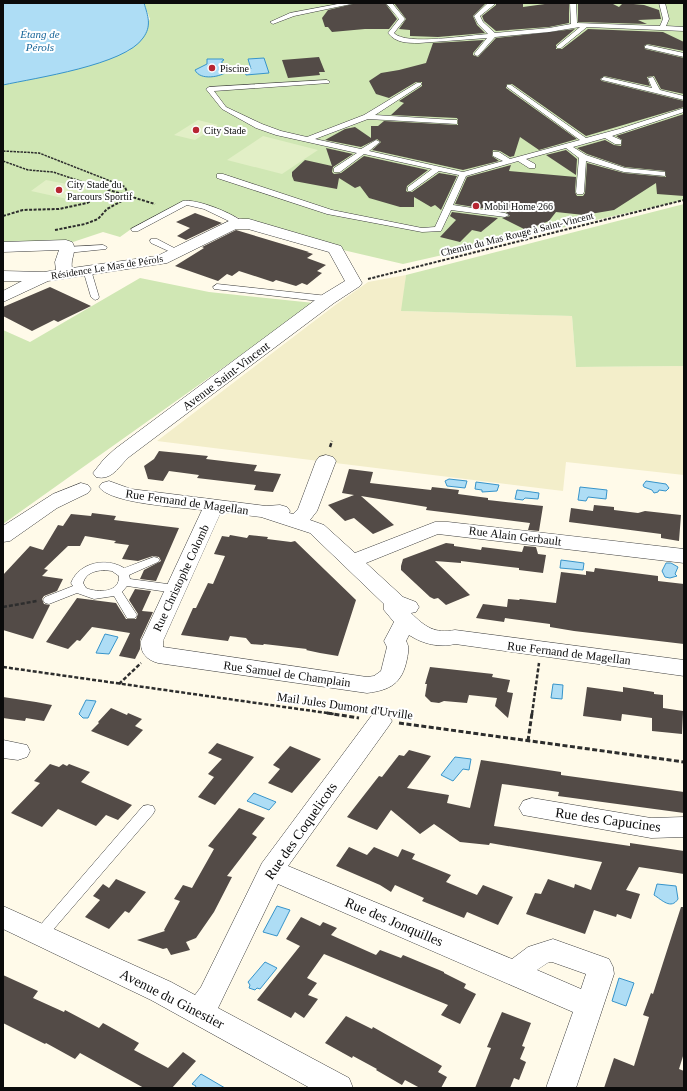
<svg xmlns="http://www.w3.org/2000/svg" width="687" height="1091" font-family="'Times New Roman',serif">
	<style>
		.farmland { fill: #f3eeca }
		.green { fill: #d0e7b4 }
		.pitch { fill: #e2efc6 }
		.water { fill: #aeddf5; stroke: #3794ca }
		.building { fill: #534b47 }
		.lines { fill: none; stroke-linecap: round; stroke-linejoin: round }
		.service-casing { stroke: #3e3e3e; stroke-width: 1 }
		.minor-casing { stroke: #3e3e3e; stroke-width: 1 }
		.path-far3 { stroke: #2d2d2d; stroke-width: 1.5; stroke-dasharray: 2.5 1; stroke-linecap: butt }
		.path-far2 { stroke: #2d2d2d; stroke-width: 2; stroke-dasharray: 3 1.5; stroke-linecap: butt }
		.path-far1 { stroke: #2d2d2d; stroke-width: 2.5; stroke-dasharray: 4 2; stroke-linecap: butt }
		.path { stroke: #2d2d2d; stroke-width: 3; stroke-dasharray: 5 2.5; stroke-linecap: butt }
		.service { fill: #fff; fill-rule: evenodd }
		.minor { fill: #fff; fill-rule: evenodd }
		.poi-dot { fill: #b72632; stroke: #fff; stroke-width: 1.5 }
		.labels { text-anchor: middle; dominant-baseline: central; stroke-width: 4; stroke-linejoin: round; paint-order: stroke }
		.far-poi-label { font-size: 10px; fill: #0b0b0b; stroke: #fff; text-anchor: start }
		.far-street-label { font-size: 10px; fill: #0b0b0b; stroke: #fff }
		.far-water-label { font-size: 11px; font-style: italic; fill: #176599; stroke: #fff }
		.street-label { font-size: 12px; fill: #0b0b0b; stroke: #fff }
		.near-street-label { font-size: 14px; fill: #0b0b0b; stroke: #fff }
	</style>
	<rect width="100%" height="100%" fill="#fffae9"/>
	<!-- farmland -->
	<path class="farmland" d="M406 275 402 311 572 316 576 367 684 366V475L566 462 563 491 157 441 334 306 368 282Z"/>
	<!-- green -->
	<path class="green" d="M144 3H684V200L403 264 343 250 254 223 188 200 134 227 120 237 103 232 73 242 3 246V85L90 65 129 51 150 19Z
		M684 204V366L576 367 572 316 401 311 406 275Z
		M140 278 209 292 314 303 3 524V330L30 342Z"/>
	<!-- pitch -->
	<path class="pitch" d="M198 120 218 125 195 140 174 135Z
		M263 136 318 150 282 174 227 160Z
		M46 180 87 188 72 200 31 191Z"/>
	<!-- water -->
	<path class="water" d="M3 3H144C148 16 152 26 143 38 125 65 35 78 3 85Z
		M264 58 269 73 246 75 244 69H251L248 59Z
		M207 59H223L224 60 222 61V64L227 67 228 71C221 77 200 81 195 70L207 64Z
		M449 479 467 481 465 488 447 486 445 481Z
		M646 481 666 484 669 488 666 491 659 490 658 492 654 493 652 490 644 487 643 485Z
		M476 482 499 485 497 491 482 492V490L475 489Z
		M580 487 607 490 606 499 588 497 586 501 578 500Z
		M517 490 539 493 538 499 525 498 523 500 515 499Z
		M561 560 584 563 583 570 560 568Z
		M666 563H671L678 567 675 574 677 576 670 578 665 577 662 571Z
		M105 634 118 637 109 654 96 653Z
		M553 684 563 685 562 699 551 698Z
		M86 700 96 701 88 718H83L79 714Z
		M455 757 471 759 469 770 463 769 453 781 441 775Z
		M254 793 276 802 269 810 247 801Z
		M657 884 676 886 678 899C671 910 662 900 654 895Z
		M277 906 290 910 277 936 263 932Z
		M265 962 277 968 260 989 257 988 255 990 249 988 250 985 248 982Z
		M619 978 634 983 626 1006 612 1001Z
		M201 1074 225 1088H195L196 1086 192 1084Z"/>
	<!-- building -->
	<path class="building" d="M357 3H385L397 19 389 29H365L332 32 328 27H325L322 18 328 10Z
		M394 3H486L473 16 477 25 485 33 438 37 410 36V30L399 29 406 19Z
		M496 3H523V7L552 3H569V23L549 27 496 31 484 21 482 16 496 5Z
		M578 3H611L619 7 623 3 644 5 659 10 661 19 638 20 647 24 578 22Z
		M575 29 556 45V49H562L588 29 663 32 684 42V51L647 44 644 46 645 49 684 58V94L661 89 654 76 647 77 650 86 604 76 600 79 602 81 684 101V107L586 136 512 84H507L506 88 577 139 539 150 520 137 514 156 510 157 500 151 493 150 492 156 499 161 463 170 372 150 381 142 377 139 361 147 325 140 345 129 355 127 371 138V126H378L384 121 458 125V120L457 118 391 115 404 103 399 101 422 86V82H416L389 98 376 94 369 81 381 73 399 70 426 63 433 43 484 40 473 53V55L478 57 496 38Z
		M319 57 325 72H319L320 75 288 78 282 60Z
		M684 114V196L657 194 656 183 614 210 584 215 556 212 549 221 526 230 502 218 510 216 506 212 455 204 467 177 511 165 509 171 576 177 575 192 577 196H583L585 193 587 163 624 173 666 177 665 171 625 167 587 154 577 148 605 140 614 145 621 146 622 140 616 136Z
		M326 148 353 154 333 167 332 172 334 174 341 173 364 156 428 170 407 186 406 191 408 192H412L439 173 457 176 441 210 435 205 431 207 414 197V207H400L369 198 360 186 355 188 339 178 337 189 294 181 292 176V172L305 160 332 166Z
		M566 150 577 159 576 175 546 155Z
		M452 212 498 218 481 232 472 230 460 242 440 237 456 220 450 216Z
		M195 213 222 223 186 240 177 236 190 228 176 222Z
		M236 230 309 252H307L313 254 307 258 326 265 317 271 322 273 307 285 302 283 296 286 276 280 273 282 239 271 232 276 227 274 218 281 175 266 204 248 202 247Z
		M50 287 91 306 58 322 54 320 32 331 3 316V307Z
		M159 451 208 456 206 459 257 465 254 471 281 474 273 492 254 490 256 485 197 478 199 475 169 471 163 481 148 479 144 466 154 459Z
		M349 469 373 472 370 483 431 490 432 487 459 490 458 494 488 498V500L543 506 539 531 528 530 530 523 426 510 427 507 361 496 394 525 373 534 354 518 345 521 328 505 354 495 342 493Z
		M594 505 614 507V510L638 513 645 511 681 515 679 541 661 538V534L569 522 571 508 593 511Z
		M92 513 116 516 114 520 179 528 156 581 140 579 144 570 161 561 159 557 153 556 138 561 122 559 129 545 114 543 116 541 85 536 80 546H68L44 569 48 570 42 576 63 579 57 591 44 596 42 599 44 604 50 605 33 639 3 630V575L30 546 43 550 58 525 63 526 71 514 91 516Z
		M230 535 247 538 249 535 268 537 267 539 291 542 295 541 356 600 338 656 320 653 306 650 307 649 264 644 263 645 251 644 246 638 230 636 228 641 181 635 193 608H196L208 583 213 584 225 556 214 554 222 536 229 537Z
		M446 543 454 544V546L481 550 482 547 522 552 524 546 536 547 538 554 546 555 543 573 519 570V568L461 561V563L435 561 470 595 446 605 438 598 434 599 430 597 401 570V566L403 559Z
		M595 568 658 576V581L684 584V644L574 631 550 627V624L505 618 504 622 476 618 483 604 507 607 508 599 519 600 520 599 556 603 561 572 586 575V571L594 572Z
		M135 589 151 591 142 611 153 612 140 640V649L135 659 119 656 130 633 92 627 80 641 77 640 68 649 46 642 77 598 116 603 126 619H136L138 614 129 600Z
		M430 667 493 674 492 677 510 680 507 692 513 693 508 718 495 706 497 698 469 695 467 703 444 701 439 703 431 702 425 696 427 684H425Z
		M587 687 623 692V687L654 692V694L663 695V708L683 711 682 734 652 731V718L622 714 621 721 583 716Z
		M3 697 36 702 52 705 44 721 26 718 25 721 10 719 3 718Z
		M111 708 127 715 128 713 142 719 135 726 143 730 128 746 91 731 99 723 98 722Z
		M217 743 254 757 215 805 198 797 214 777 208 774 222 759 208 753Z
		M290 746 321 759 292 793 268 783 280 769 273 765Z
		M409 750 431 756 407 788 449 795 447 803 470 808 481 760 561 772V775L684 792V813L558 796 559 792 502 784 494 826 630 846V843L684 851V874L639 867 626 890 640 894 631 919 617 914 616 917 594 910 585 934 526 914 535 893 541 894 548 879 574 888 575 884 591 890 602 862 490 843 489 845 460 842 434 824 420 834 391 810 377 830 347 817 379 776 382 777 399 755 404 756Z
		M50 764 59 767 63 764 67 766 69 764 90 772 81 782 132 805 118 820 106 815 96 826 58 809 42 827 11 813 40 783 34 781Z
		M239 808 265 818 252 834 257 837 227 876 232 877 214 912 196 938 186 942 190 950 171 955 167 948 163 949 137 940 165 931 164 930 180 901 174 899 183 885 192 888 214 849 208 846Z
		M349 847 367 855 374 847 398 857 402 849 415 854 412 859 451 875 446 882 477 895 483 885 513 897 498 925 467 912 464 918 422 901 424 898 395 885 391 892 380 885 336 866Z
		M116 879 146 892 129 913 125 911 109 929 85 917 100 900 93 896 103 884 109 888Z
		M681 907H684V1053L679 1069 684 1071V1088H604L614 1058 634 1066 649 1017 643 1015 651 993 653 994Z
		M301 917 320 926 323 922 337 928 331 935 376 955 380 950 401 958 403 955 444 972V973L466 984 464 988 476 994 460 1024 441 1015 448 1005 324 954 307 978 317 983 308 995 318 999 304 1018 295 1012 291 1018 257 1000 300 946 286 939Z
		M3 975 38 991 33 998 64 1012 65 1010 99 1028 103 1023 139 1043 134 1050 168 1068 183 1052 196 1061 172 1088H144L80 1053 75 1059 46 1043 45 1044 3 1023Z
		M502 1012 531 1023 522 1046 525 1047 520 1059 526 1062 519 1080 514 1078 510 1088H475L491 1048 487 1047Z
		M346 1016 372 1029 373 1027 442 1066 438 1072 447 1077 441 1088H420L405 1080 402 1085 376 1070 377 1069 353 1056 352 1058 325 1043Z"/>
	<g class="lines">
		<!-- service casing -->
		<g class="service-casing">
			<path id="service" d="M343 3H356L294 16 273 24 270 22 290 13Z
				M386 3H392L405 19 394 33C406 46 469 35 488 34L478 24 474 16 488 3 495 4 480 16 483 22 495 33 549 28 571 24 570 3H576L577 23 660 26 663 19 659 3H665L669 19 666 26 684 27V31L587 27 561 48H557V46L580 27 549 32 495 37 479 55 477 56 474 54 487 38 419 43C407 43 396 43 388 33L399 19Z
				M647 45 684 53V57L645 48V46Z
				M604 77 652 88 648 78 653 77 660 90 684 96V100L602 80 601 79Z
				M327 80 330 82 329 83 214 91 226 107 262 124 281 131 307 137 364 115 417 83H421V85L375 115 454 120H457V124L368 119 315 139 361 149 376 140 380 142 369 151 463 172 503 161 493 156V152H499L510 159 580 140 507 87V85H511L586 138 619 129 684 108V112L612 136 621 140V144H615L605 138 573 147 586 155 625 168 665 172V176L624 172 586 161 584 192 583 194H577L576 192 579 158 566 148 526 159 535 164V168H529L518 161 466 176 453 205 505 213 509 215 505 217 451 210 441 231 422 232 327 214 217 178V174H223L332 210 422 228 435 227 459 175 439 171 411 191H408V187L432 169 364 154 340 172H334V168L357 153 276 135 256 128 222 109 206 89 209 87Z
				M183 201C196 198 235 214 244 223L240 225H237L204 209 187 205 138 231H132L131 229Z
				M151 239H157L182 252 178 255 175 254 151 243 150 241Z
				M103 245 107 247 106 249 67 253 63 250 67 247Z
				M87 267 91 270 99 297 98 299 95 300 91 297 83 270Z
				M217 284 328 296 332 299 328 302 214 289 213 287Z
				M154 557 158 558 160 560 158 562 129 575 130 579 175 585 179 586 181 589 179 592 175 593 127 586 122 592 137 615 135 618H127L114 596 94 599 77 593 49 604 45 603 43 600 45 597 73 586 71 583C79 562 107 557 124 568ZM104 570 112 571 119 576C120 593 98 593 86 588L83 583C86 573 94 571 104 570Z
				M148 805 153 806 155 810 153 814 46 938 41 940 36 938 34 934 36 930 143 806Z"/>
		</g>
		<!-- minor casing -->
		<g class="minor-casing">
			<path id="minor" d="M233 219H249L341 246 362 283 360 286 334 303 129 457C118 467 112 481 96 477L93 473 104 459 115 449 322 295 345 281 329 252 248 229H236L167 263 48 281 3 302V291L22 281H3V271L44 272 56 270 55 262 59 250 3 252V242L66 240 72 242C78 250 70 258 72 268L157 256Z
				M326 455 333 457 336 461 317 511 310 520 324 525 355 553 435 522H448L684 549V563L438 534 366 563 403 597 416 602 419 607 416 612 411 613C425 627 435 634 455 630L684 660V676L455 644C439 648 423 644 409 635L406 641C410 648 408 652 407 659 402 684 390 690 367 693L158 663C147 660 140 653 141 641L202 510C180 507 111 504 99 487L102 483 109 481 131 489 266 506 280 505 287 507 290 511 289 513 293 514 298 509 316 461 319 457ZM221 512 261 517 310 533 384 604V610L394 622 384 641 387 647 381 671 374 676 367 677 163 647V641Z
				M81 483 88 485 91 489 88 493 57 508 10 541 3 542V526L53 494Z
				M380 713 388 715 392 721 388 727 288 866 512 959 528 947 553 939 609 959 613 967 614 974 576 1088H546L573 1012 278 884 218 1008 349 1078 353 1088H310L151 1000 3 929V906L171 982 195 995 201 987 262 863 372 715ZM549 962H552L586 974 581 989 537 970Z
				M3 740 27 745 30 751 27 757 18 760 3 758Z
				M532 798 651 818 684 817V837L651 838 523 815 519 808 523 801Z"/>
		</g>
		<!-- path-far3 -->
		<path class="path-far3" d="M3 151 39 153 118 184
			M3 161 28 170 53 172 89 184"/>
		<!-- path-far2 -->
		<path class="path-far2" d="M86 183 155 204
			M3 216 23 210 59 209 87 203 110 192
			M55 230 85 224 98 219 107 209 129 197 125 187 115 183
			M368 279 684 200"/>
		<!-- path-far1 -->
		<path class="path-far1" d="M330 447 332 441
			M3 607 37 601
			M3 667 334 714
			M119 684 141 663
			M532 714 539 663"/>
		<!-- path -->
		<path class="path" d="M327 713 359 718
			M399 723 684 762
			M528 741 532 713"/>
		<!-- service -->
		<use href="#service" class="service"/>
		<!-- minor -->
		<use href="#minor" class="minor"/>
	</g>
	<!-- markers -->
	<g class="poi-dot">
		<circle cx="212" cy="68" r="4"/>
		<circle cx="196" cy="130" r="4"/>
		<circle cx="59" cy="190" r="4"/>
		<circle cx="476" cy="206" r="4"/>
	</g>
	<g class="labels">
		<!-- far-poi labels -->
		<g class="far-poi-label">
			<text x="220" y="68">Piscine</text>
			<text x="204" y="130">City Stade</text>
			<text x="67" y="184">City Stade du<tspan x="67" dy="12">Parcours Sportif</tspan></text>
			<text x="484" y="206">Mobil Home 266</text>
		</g>
		<!-- far-street labels -->
		<g class="far-street-label">
			<text transform="translate(517 234) rotate(-14)">Chemin du Mas Rouge à Saint-Vincent</text>
			<text transform="translate(107 267) rotate(-9)">Résidence Le Mas de Pérols</text>
		</g>
		<!-- far-water labels -->
		<g class="far-water-label">
			<text x="40" y="34">Étang de<tspan x="40" dy="13">Pérols</tspan></text>
		</g>
		<!-- street labels -->
		<g class="street-label">
			<text transform="translate(226 376) rotate(-37)">Avenue Saint-Vincent</text>
			<text transform="translate(187 502) rotate(8)">Rue Fernand de Magellan</text>
			<text transform="translate(515 536) rotate(7)">Rue Alain Gerbault</text>
			<text transform="translate(181 578) rotate(-65)">Rue Christophe Colomb</text>
			<text transform="translate(569 653) rotate(7)">Rue Fernand de Magellan</text>
			<text transform="translate(287 674) rotate(8)">Rue Samuel de Champlain</text>
			<text transform="translate(345 706) rotate(8)">Mail Jules Dumont d'Urville</text>
		</g>
		<!-- near-street labels -->
		<g class="near-street-label">
			<text transform="translate(608 820) rotate(8)">Rue des Capucines</text>
			<text transform="translate(301 831) rotate(-55)">Rue des Coquelicots</text>
			<text transform="translate(394 922) rotate(23)">Rue des Jonquilles</text>
			<text transform="translate(172 999) rotate(27)">Avenue du Ginestier</text>
		</g>
	</g>
	<!-- border -->
	<rect width="687" height="1091" fill="none" stroke="#0b0b0b" stroke-width="8"/>
</svg>
